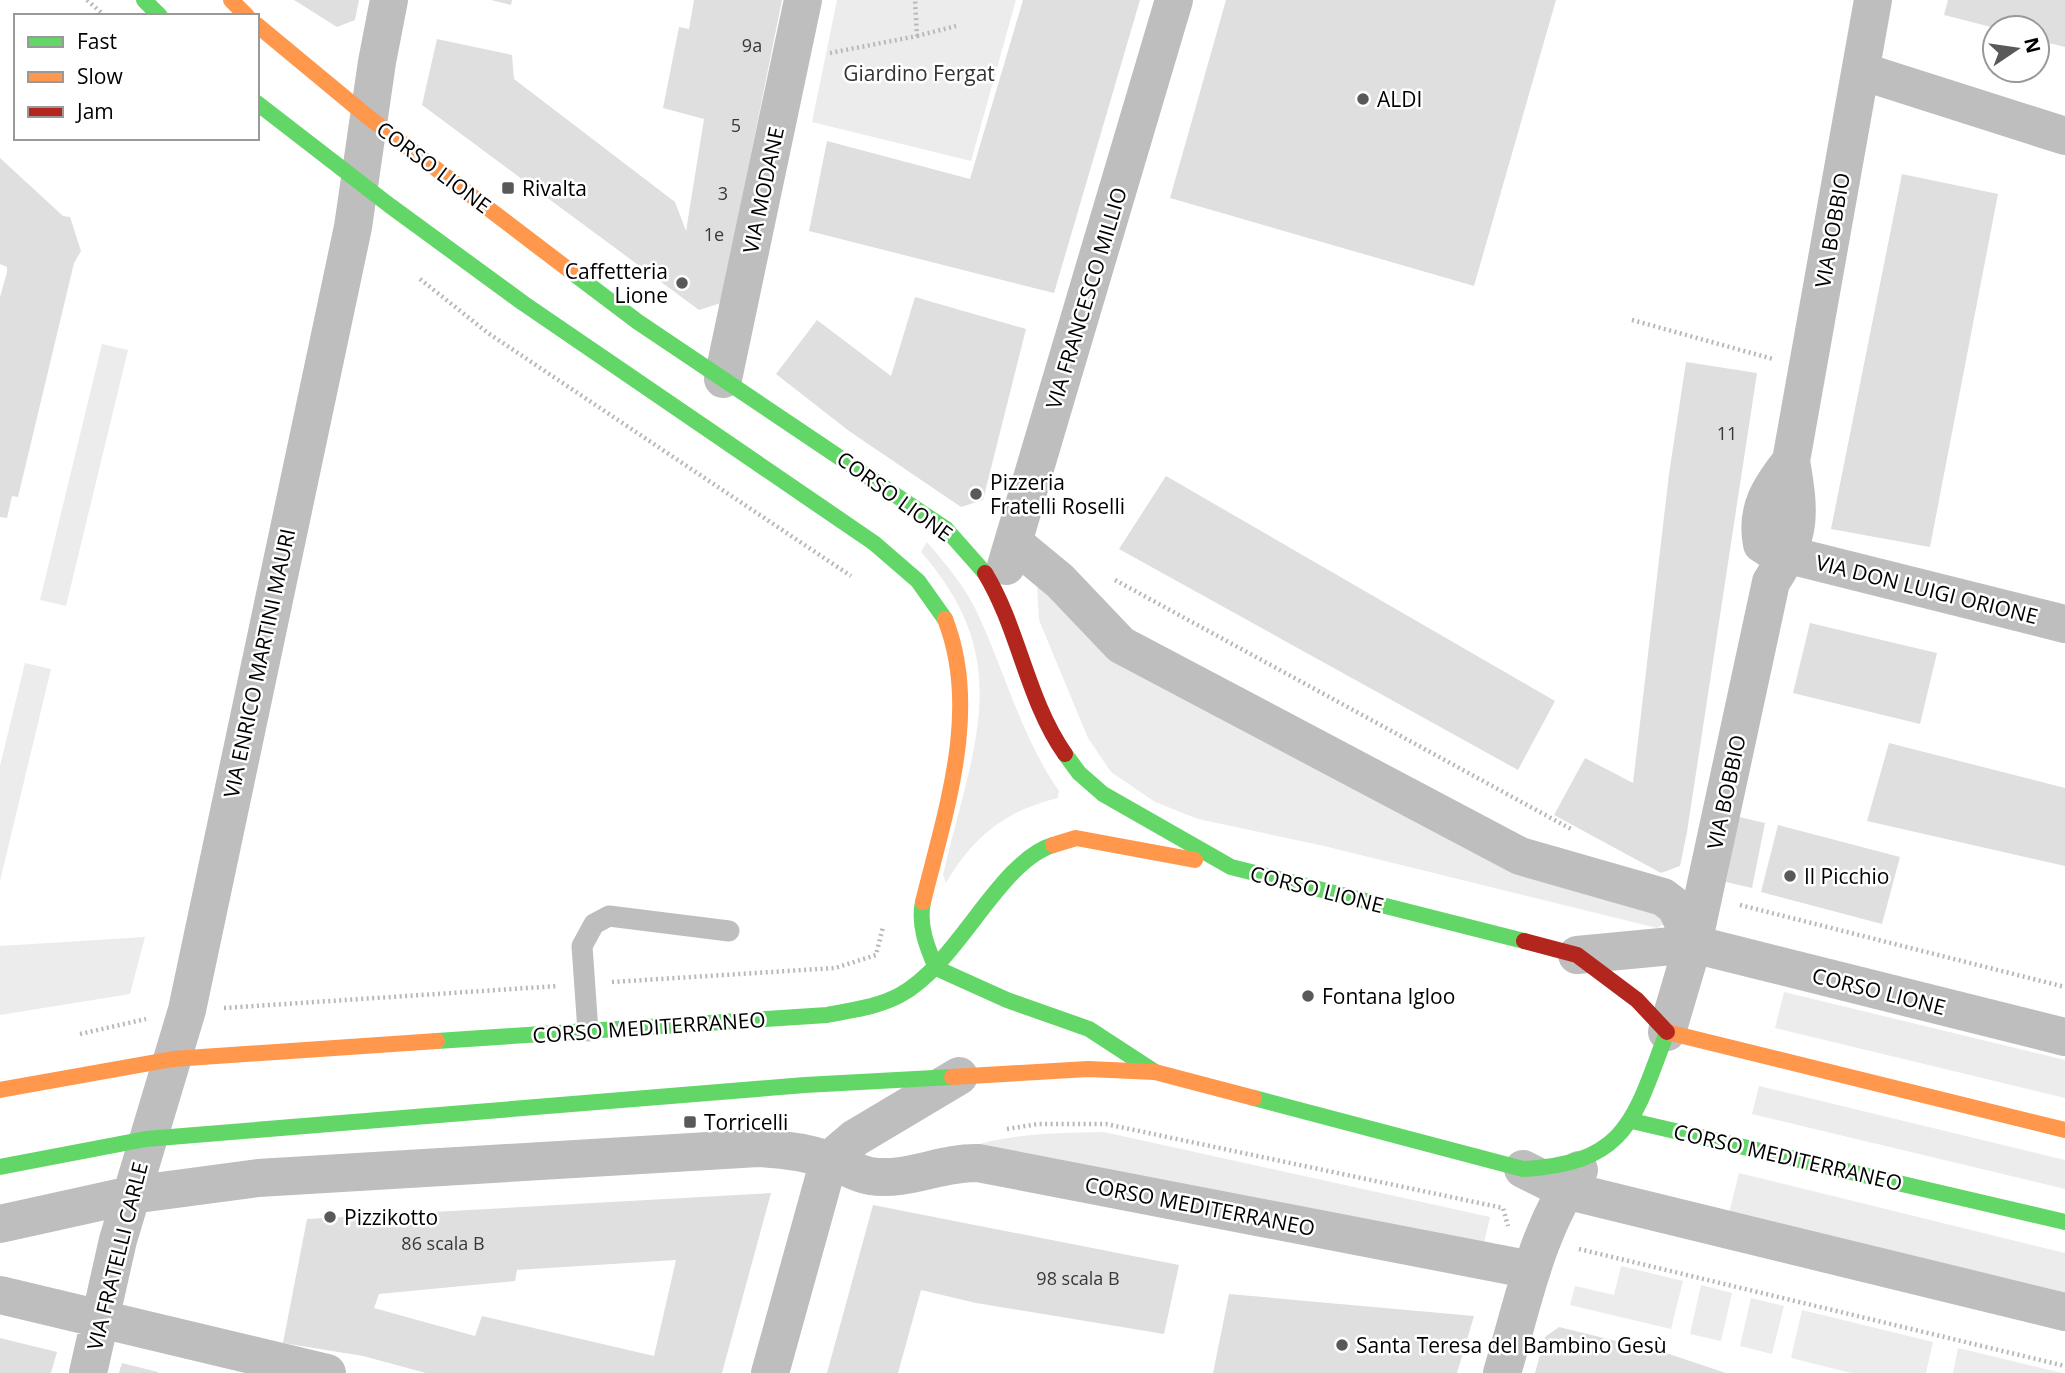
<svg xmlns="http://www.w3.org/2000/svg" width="2065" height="1373" font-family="'Open Sans',sans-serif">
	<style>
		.green { fill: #ececec }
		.building { fill: #dfdfdf; fill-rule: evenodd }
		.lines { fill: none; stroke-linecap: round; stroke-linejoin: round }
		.path { stroke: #b9b9b9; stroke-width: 4.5; stroke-dasharray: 2 3.5; stroke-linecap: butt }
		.lane { stroke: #bebebe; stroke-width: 21 }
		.street { stroke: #bebebe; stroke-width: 38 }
		.fast { stroke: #63d668; stroke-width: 16 }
		.slow { stroke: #ff974d; stroke-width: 16 }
		.jam { stroke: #b3261e; stroke-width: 16 }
		.poi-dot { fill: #595959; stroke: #fff; stroke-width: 2.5 }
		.labels { text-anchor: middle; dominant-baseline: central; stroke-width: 5; stroke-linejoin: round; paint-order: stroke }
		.number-label { font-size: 18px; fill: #383838 }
		.park-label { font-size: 21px; fill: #333; stroke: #fff }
		.poi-label { font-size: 21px; fill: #000; stroke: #fff; text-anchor: start }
		.street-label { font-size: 21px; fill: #000; stroke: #fff }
	</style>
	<rect width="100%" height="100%" fill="#fff"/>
	<!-- green -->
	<path class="green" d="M837 0H1016L971 161 812 122Z
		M102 344 128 350 66 606 40 600Z
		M927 542C945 563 962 583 975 608 1004 668 1020 735 1059 791L1058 798C1005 811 974 836 946 883L943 875C972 748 1018 662 921 552Z
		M1037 584 1637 899 1669 921 1657 928 1324 846 1198 819 1155 802 1111 772 1088 738 1039 620Z
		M25 663 51 669 0 881V766Z
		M145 937 130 994 0 1015V946Z
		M1784 992 2065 1060V1098L1775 1028Z
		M1759 1086 2065 1160V1189L1752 1114Z
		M1104 1132 1490 1217 1484 1243 960 1150C1007 1133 1055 1133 1104 1132Z
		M1739 1173 2065 1253V1294L1729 1213Z
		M1621 1266 1683 1281 1671 1329 1570 1305 1575 1286 1614 1295Z
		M1701 1285 1732 1293 1721 1341 1690 1334Z
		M1751 1298 1784 1306 1772 1354 1740 1346Z
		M1802 1310 1933 1342 1926 1373H1851L1791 1358Z
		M1958 1348 2062 1373H1953Z"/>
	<!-- building -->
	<path class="building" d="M294 0H359L355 20 337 27Z
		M491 0H512L511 5Z
		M694 0H782L721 303 699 310 422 105 437 39 512 55 514 79 675 202 686 231 704 119 663 108 679 27 689 29Z
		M1023 0H1140L1054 293 809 231 827 141 970 179Z
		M1226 0H1556L1474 286 1170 198Z
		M1948 0H2065V47L2037 40V28H1995L1944 15Z
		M0 158 63 216 70 217 81 251 74 263 18 497 12 496 7 518 0 517V297L7 272V267L0 264Z
		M1902 174 1998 194 1930 547 1831 529Z
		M915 297 1026 329 983 500 961 507 849 431 776 374 817 320 891 376Z
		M1686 362 1757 373 1687 832 1680 866 1661 873 1554 815 1585 758 1633 783 1669 474Z
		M1166 476 1555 701 1518 770 1119 549Z
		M1810 623 1937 653 1920 724 1793 693Z
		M1889 743 2065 788V866L1867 821Z
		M1739 817 1765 823 1752 888 1726 882Z
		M1778 825 1900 857 1882 924 1761 892Z
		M771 1193 722 1373H426L363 1356 283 1343 307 1219ZM676 1260 654 1356 482 1316 475 1336 374 1308 379 1294 515 1281 517 1270Z
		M873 1205 1179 1265 1164 1334 976 1303 921 1290 898 1373H827Z
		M1229 1294 1474 1316 1457 1373H1213Z
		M1559 1327 1669 1354 1726 1373H1535L1545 1337Z
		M0 1338 57 1352 51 1373H0Z
		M122 1363 158 1372V1373H119Z"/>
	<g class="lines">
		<!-- path -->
		<path class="path" d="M87 0 105 16
			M917 36 956 26
			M830 53 917 36 915 0
			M420 279 488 333 851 576
			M1632 320 1773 359
			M1115 580 1571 829
			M1740 905 2065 987
			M612 982 835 968 876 955 883 927
			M224 1008 558 986
			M80 1034 146 1019
			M1007 1129 1038 1124H1106L1503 1208 1508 1226
			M1579 1249 2065 1366"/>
		<!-- lane -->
		<path class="lane" d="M588 1031 582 946 594 924 609 916 729 931"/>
		<!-- street -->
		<path class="street" d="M1861 71 2065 136
			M723 379 803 0
			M1791 461C1771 486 1755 509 1762 544L1773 551 2065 624
			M1014 543 1060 581 1121 645 1520 856 1663 897 1676 907 1693 944
			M1006 566 1174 0
			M1577 955 1693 944 2065 1037
			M1667 1032 1693 944 1771 582C1802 535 1800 514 1791 461L1873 0
			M829 1160 855 1138 959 1076
			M1523 1169 1565 1190 2065 1312
			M0 1224 131 1195 258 1178 758 1148C782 1149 806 1152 829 1160 842 1164 856 1174 870 1176 908 1182 940 1162 978 1163L1532 1270
			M0 1295 327 1373
			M88 1373 118 1240 187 1010 353 227 377 62 389 0
			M770 1373 829 1160
			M1502 1373C1523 1304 1536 1230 1579 1170"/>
		<!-- fast -->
		<path class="fast" d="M144 0 160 16
			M257 103 389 205 523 303 874 543 918 581 945 619
			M573 273 638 322 946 529 985 573
			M1065 754 1079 773 1103 794 1231 867 1524 941
			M923 902C918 925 927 947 936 968L1007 1000 1089 1029 1155 1072
			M437 1041 827 1015C852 1010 878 1007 900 995 958 964 998 862 1053 845
			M1254 1098 1523 1169C1628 1163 1634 1119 1667 1032
			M1632 1121 2065 1222
			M0 1167 146 1139 805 1085 952 1077"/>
		<!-- slow -->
		<path class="slow" d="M231 0 247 16
			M257 25 368 117 573 273
			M1053 845 1076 838 1195 860
			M923 902C945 812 981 710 945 619
			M1667 1032 2065 1130
			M952 1077 1088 1069 1155 1072 1254 1098
			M0 1090 173 1059 437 1041"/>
		<!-- jam -->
		<path class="jam" d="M985 573C1019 629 1027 700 1065 754
			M1524 941 1577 955 1637 1000 1667 1032"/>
	</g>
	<!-- markers -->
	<g class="poi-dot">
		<circle cx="1363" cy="99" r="7"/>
		<rect x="501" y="181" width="14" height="14" rx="3.5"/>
		<circle cx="682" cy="283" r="7"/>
		<circle cx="976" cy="494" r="7"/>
		<circle cx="1790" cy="876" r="7"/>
		<circle cx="1308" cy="996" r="7"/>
		<rect x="683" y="1115" width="14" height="14" rx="3.5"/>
		<circle cx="330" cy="1217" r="7"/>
		<circle cx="1342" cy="1345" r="7"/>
	</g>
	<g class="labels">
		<!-- number labels -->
		<g class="number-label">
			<text x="752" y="45">9a</text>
			<text x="736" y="125">5</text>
			<text x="723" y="193">3</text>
			<text x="714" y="234">1e</text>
			<text x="1727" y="433">11</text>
			<text x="443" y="1243">86 scala B</text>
			<text x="1078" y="1278">98 scala B</text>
		</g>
		<!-- park labels -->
		<g class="park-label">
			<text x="919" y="73">Giardino Fergat</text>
		</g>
		<!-- poi labels -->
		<g class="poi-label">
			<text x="1377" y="99">ALDI</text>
			<text x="522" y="188">Rivalta</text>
			<text x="668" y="271" text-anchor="end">Caffetteria<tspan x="668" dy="24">Lione</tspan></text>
			<text x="990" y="482">Pizzeria<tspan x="990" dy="24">Fratelli Roselli</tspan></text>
			<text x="1804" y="876">Il Picchio</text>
			<text x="1322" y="996">Fontana Igloo</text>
			<text x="704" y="1122">Torricelli</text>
			<text x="344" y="1217">Pizzikotto</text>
			<text x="1356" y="1345">Santa Teresa del Bambino Gesù</text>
		</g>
		<!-- street labels -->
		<g class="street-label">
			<text transform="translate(434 167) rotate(37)">CORSO LIONE</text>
			<text transform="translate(763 190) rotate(-78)">VIA MODANE</text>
			<text transform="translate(1832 230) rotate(-80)">VIA BOBBIO</text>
			<text transform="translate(1086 298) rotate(-73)">VIA FRANCESCO MILLIO</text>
			<text transform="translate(895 496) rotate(36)">CORSO LIONE</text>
			<text transform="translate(1927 589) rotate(14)">VIA DON LUIGI ORIONE</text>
			<text transform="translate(259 663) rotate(-78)">VIA ENRICO MARTINI MAURI</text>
			<text transform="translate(1726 792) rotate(-78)">VIA BOBBIO</text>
			<text transform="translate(1317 889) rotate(14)">CORSO LIONE</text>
			<text transform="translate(1879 991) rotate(14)">CORSO LIONE</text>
			<text transform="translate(649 1027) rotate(-4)">CORSO MEDITERRANEO</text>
			<text transform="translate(1788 1157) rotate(13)">CORSO MEDITERRANEO</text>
			<text transform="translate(1200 1206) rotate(11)">CORSO MEDITERRANEO</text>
			<text transform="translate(117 1256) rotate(-76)">VIA FRATELLI CARLE</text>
		</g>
	</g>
	<!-- legend -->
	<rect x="14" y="14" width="245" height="126" fill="#ffffff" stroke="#999999" stroke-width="2"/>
	<rect x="28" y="37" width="35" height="10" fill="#63d668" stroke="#999999" stroke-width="2"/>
	<text x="77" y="49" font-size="21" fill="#000000">Fast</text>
	<rect x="28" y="72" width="35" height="10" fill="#ff974d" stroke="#999999" stroke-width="2"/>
	<text x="77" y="84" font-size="21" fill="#000000">Slow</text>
	<rect x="28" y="107" width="35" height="10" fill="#b3261e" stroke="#999999" stroke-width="2"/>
	<text x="77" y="119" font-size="21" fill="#000000">Jam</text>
	<!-- north arrow -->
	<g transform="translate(2016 49) rotate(77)"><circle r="33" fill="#ffffff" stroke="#999999" stroke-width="2"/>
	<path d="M0-5L12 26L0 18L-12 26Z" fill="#595959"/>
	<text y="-10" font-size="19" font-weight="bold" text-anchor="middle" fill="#000000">N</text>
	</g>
</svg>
